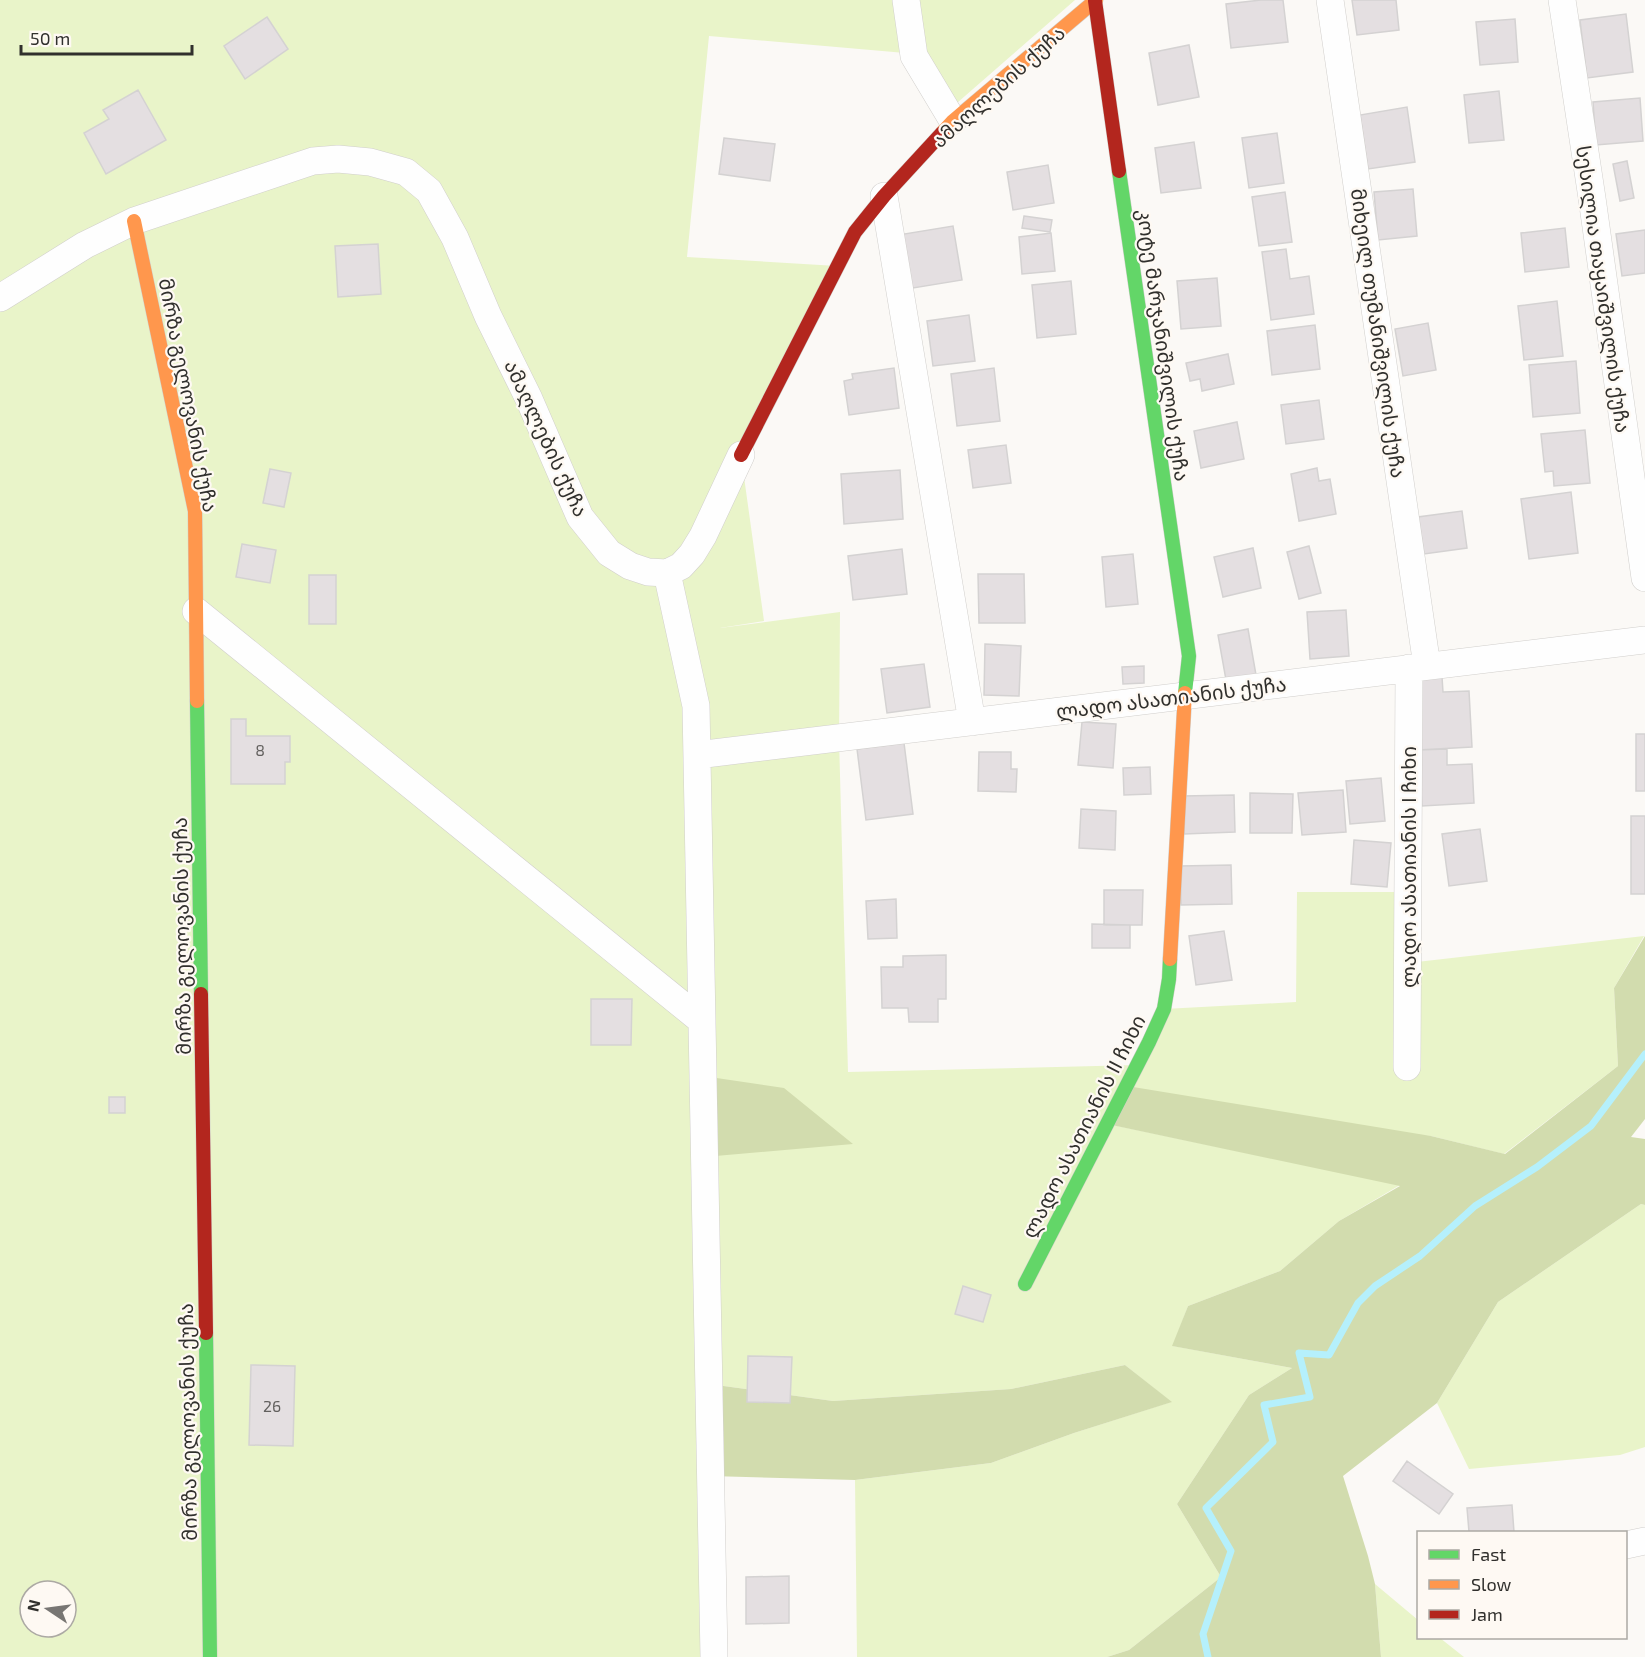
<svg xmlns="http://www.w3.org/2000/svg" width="1645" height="1657" font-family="'Exo 2','Noto Sans Georgian',sans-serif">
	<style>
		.green { fill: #e9f4c9; fill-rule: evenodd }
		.forest { fill: #d2dcae }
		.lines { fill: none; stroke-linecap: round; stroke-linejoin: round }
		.stream { stroke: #b5f0fc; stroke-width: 7 }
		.building { fill: #e4dfe1; stroke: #d4d2d2; stroke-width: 1.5 }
		.street-casing { stroke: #d1cfcc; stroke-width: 28 }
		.fast-casing { stroke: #d1cfcc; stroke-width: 15 }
		.slow-casing { stroke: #d1cfcc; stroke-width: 15 }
		.jam-casing { stroke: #d1cfcc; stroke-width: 15 }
		.street { stroke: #fefefe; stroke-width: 27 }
		.fast { stroke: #63d668; stroke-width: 14 }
		.slow { stroke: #ff974d; stroke-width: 14 }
		.jam { stroke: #b3261e; stroke-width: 14 }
		.labels { text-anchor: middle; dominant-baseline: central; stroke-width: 4.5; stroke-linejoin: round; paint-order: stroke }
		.number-label { font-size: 16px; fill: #62605e }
		.street-label { font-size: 20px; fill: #31302d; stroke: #fef9f3 }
	</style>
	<rect width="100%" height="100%" fill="#fbf9f6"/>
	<!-- green -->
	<path class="green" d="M0 0H1075L957 103 905 53 709 36 687 257 837 266 741 455 764 621 720 628 840 612 839 738 848 1072 1137 1065 1164 1009 1296 1002 1297 892H1407L1408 963 1644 936 1614 988 1618 1066 1504 1154 1431 1136 1108 1124 1400 1185 1339 1221 1280 1271 1188 1306 1173 1346 1292 1368 1249 1395 1177 1504 1221 1577 1129 1650 1107 1657H857L855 1480 991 1463 1074 1433 1171 1402 1125 1365 1011 1389 833 1401 709 1384 714 1657H0ZM30 1591H66V1627H30Z
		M1641 1204 1645 1205V1447L1620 1455 1469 1469 1437 1403 1498 1302Z
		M1375 1584 1418 1620V1638H1440L1464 1657H1381Z"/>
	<!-- forest -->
	<path class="forest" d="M1645 936V1119L1631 1137 1645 1139V1205L1641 1204 1498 1302 1437 1403 1343 1476 1368 1556 1375 1584 1381 1657H1107L1129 1650 1221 1577 1177 1504 1249 1395 1292 1368 1172 1346 1188 1306 1280 1271 1339 1221 1400 1186 1107 1124 1127 1086 1431 1136 1505 1154 1618 1066 1614 988Z
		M703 1076 784 1088 853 1144 704 1157Z
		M1125 1365 1172 1402 1074 1433 991 1463 855 1480 710 1476 709 1384 833 1401 1011 1389Z"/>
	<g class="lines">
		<!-- stream -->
		<path class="stream" d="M1208 1657 1203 1634 1231 1551 1206 1508 1273 1442 1264 1405 1310 1397 1299 1353 1329 1355 1358 1303 1375 1286 1420 1256 1475 1206 1537 1167 1591 1126 1645 1054"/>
	</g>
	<!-- building -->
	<path class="building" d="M1261 0H1283L1288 42 1231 48 1226 4Z
		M1352 0H1396L1399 30 1357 35Z
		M1626 14 1633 72 1587 78 1580 20Z
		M267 17 288 49 245 79 224 46Z
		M1515 19 1518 62 1480 65 1476 22Z
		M1189 45 1199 97 1158 105 1149 53Z
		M138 90 166 140 106 174 84 133 109 119 103 110Z
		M1499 91 1504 140 1469 143 1464 95Z
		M1640 98 1643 141 1596 145 1593 102Z
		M1407 107 1415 162 1368 169 1360 115Z
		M1277 133 1284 183 1249 188 1242 138Z
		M724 138 775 144 770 181 719 174Z
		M1194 142 1201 188 1161 193 1155 148Z
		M1627 161 1634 198 1620 201 1613 164Z
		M1048 165 1054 203 1013 210 1007 172Z
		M1413 189 1417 236 1378 240 1374 192Z
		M1285 192 1292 242 1259 246 1252 197Z
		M1024 216 1052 220 1050 232 1022 228Z
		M953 226 962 280 907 289 898 235Z
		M1565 228 1569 267 1525 272 1521 233Z
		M1645 230V273L1622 276 1616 234Z
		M1051 233 1055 271 1022 274 1019 237Z
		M378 244 381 294 338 297 335 246Z
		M1286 249 1290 279 1309 276 1314 314 1271 320 1262 252Z
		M1217 278 1221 326 1181 329 1177 281Z
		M1071 281 1076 334 1037 338 1032 285Z
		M1557 301 1563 356 1524 360 1518 306Z
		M969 315 975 361 933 366 927 321Z
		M1428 323 1436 370 1403 376 1395 329Z
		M1315 325 1320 369 1272 375 1267 331Z
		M1228 354 1234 384 1202 391 1200 379 1190 381 1186 363Z
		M1576 361 1580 413 1533 417 1529 365Z
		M894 368 899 408 849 415 844 381 853 379 852 374Z
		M994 368 1000 421 957 426 951 374Z
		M1319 400 1324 439 1286 444 1281 405Z
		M1237 422 1244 459 1201 468 1194 431Z
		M1585 430 1590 483 1554 486 1553 471 1545 472 1541 434Z
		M1006 445 1011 483 973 488 968 450Z
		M1317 468 1319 481 1330 479 1336 514 1299 521 1291 474Z
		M270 469 291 473 284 507 263 503Z
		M900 470 903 519 844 524 841 474Z
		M1571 492 1578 553 1529 559 1521 499Z
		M1462 511 1467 548 1424 554 1418 517Z
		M242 544 276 550 270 583 236 577Z
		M1309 546 1321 593 1299 599 1287 552Z
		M1253 548 1261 588 1223 597 1214 557Z
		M902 549 907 594 853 600 848 556Z
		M1133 554 1138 604 1106 607 1102 557Z
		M978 574H1024L1025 623H979Z
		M309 575H336V624H309Z
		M1346 610 1349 656 1310 659 1307 612Z
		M1248 629 1256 675 1226 680 1218 635Z
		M985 644 1021 646 1019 696 984 695Z
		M924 664 930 707 887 713 881 669Z
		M1144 666V683L1123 684 1122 667Z
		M1442 677 1443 692 1469 691 1472 747 1418 750 1414 679Z
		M231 719H246V736H290V762H285V784H231Z
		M1082 722 1116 724 1113 768 1078 765Z
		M1636 734H1645V791H1636Z
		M904 743 913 814 866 820 857 749Z
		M1447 749V765L1472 764 1474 803 1422 806 1418 750Z
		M979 752H1011V769H1017L1016 792 978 791Z
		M1150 767 1151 794 1124 795 1123 768Z
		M1381 778 1385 821 1350 824 1346 781Z
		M1343 790 1346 832 1302 835 1298 793Z
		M1250 793 1293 794 1292 833H1250Z
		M1234 795 1235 832 1184 834 1183 796Z
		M1081 809 1116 811 1115 850 1079 848Z
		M1631 816H1645V894H1631Z
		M1480 829 1487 881 1449 886 1442 834Z
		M1354 840 1391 843 1387 887 1351 884Z
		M1231 865 1232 904 1181 905 1180 866Z
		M1104 890H1143L1142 925H1104Z
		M896 899 897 938 868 939 866 901Z
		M1092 924 1130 925V948H1092Z
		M1224 931 1232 980 1196 985 1189 936Z
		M946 955V999H938V1022H909L908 1008H882L881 967H903V956Z
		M591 999H632L631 1045H591Z
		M109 1097H125V1113H109Z
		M963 1286 991 1295 983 1322 955 1314Z
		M748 1356 792 1357 790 1403 747 1402Z
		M251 1365 295 1366 293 1446 249 1445Z
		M1407 1461 1453 1494 1439 1514 1393 1481Z
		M1512 1505 1514 1532H1469L1467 1508Z
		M789 1576V1623L746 1624V1577Z"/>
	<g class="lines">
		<!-- street casing -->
		<g class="street-casing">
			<path id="street" d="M906 0 914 56 953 121
				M1330 0 1427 666
				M1562 0 1592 198 1645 578
				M884 196 972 722
				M0 298 85 245 134 221 313 161 338 159 370 162 406 172 429 191 455 238 488 316 529 399 580 517 609 553 630 566 648 572 667 573 681 566 692 554 703 536 741 455
				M667 573 696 706 714 1657
				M196 611 702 1021
				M697 755 1645 640
				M1407 1067 1409 668
				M1626 1545 1645 1541"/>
		</g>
		<!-- fast casing -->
		<g class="fast-casing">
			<path id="fast" d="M1119 171 1189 656 1185 693
				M197 701 201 994
				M1025 1284 1149 1042 1164 1009 1169 979 1170 959
				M206 1333 210 1657"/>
		</g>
		<!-- slow casing -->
		<g class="slow-casing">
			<path id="slow" d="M942 133 953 121 1096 0
				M134 221 195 511 197 701
				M1170 959 1185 693"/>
		</g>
		<!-- jam casing -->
		<g class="jam-casing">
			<path id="jam" d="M1095 1 1119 171
				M741 455 855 232 884 196 942 133
				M201 994 206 1333"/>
		</g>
		<!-- street -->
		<use href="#street" class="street"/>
		<!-- fast -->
		<use href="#fast" class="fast"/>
		<!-- slow -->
		<use href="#slow" class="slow"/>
		<!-- jam -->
		<use href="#jam" class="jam"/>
	</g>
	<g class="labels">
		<!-- number labels -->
		<g class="number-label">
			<text x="260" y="749">8</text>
			<text x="272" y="1405">26</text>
		</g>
		<!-- street labels -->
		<g class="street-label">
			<text transform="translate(998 86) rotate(-42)">ამაღლების ქუჩა</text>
			<text transform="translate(1604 289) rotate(82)">სესილია თაყაიშვილის ქუჩა</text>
			<text transform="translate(1379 333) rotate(82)">მიხეილ თუმანიშვილის ქუჩა</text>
			<text transform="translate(1164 345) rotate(82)">კოტე მარჯანიშვილის ქუჩა</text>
			<text transform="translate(189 395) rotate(79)">მირზა გელოვანის ქუჩა</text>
			<text transform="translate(547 438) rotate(65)">ამაღლების ქუჩა</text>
			<text transform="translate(1171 697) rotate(-7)">ლადო ასათიანის ქუჩა</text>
			<text transform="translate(1408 867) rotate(-90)">ლადო ასათიანის I ჩიხი</text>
			<text transform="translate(181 936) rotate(-91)">მირზა გელოვანის ქუჩა</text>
			<text transform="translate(1083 1126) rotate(-63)">ლადო ასათიანის II ჩიხი</text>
			<text transform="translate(187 1422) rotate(-91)">მირზა გელოვანის ქუჩა</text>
		</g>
	</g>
	<!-- legend -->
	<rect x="1417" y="1531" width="210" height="108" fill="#fef9f3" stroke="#aca9a4" stroke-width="1.5"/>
	<rect x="1429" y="1550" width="30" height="9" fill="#63d668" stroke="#aca9a4" stroke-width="1.5"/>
	<text x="1471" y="1561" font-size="18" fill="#31302d">Fast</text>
	<rect x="1429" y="1580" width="30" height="9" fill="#ff974d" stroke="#aca9a4" stroke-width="1.5"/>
	<text x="1471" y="1591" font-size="18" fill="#31302d">Slow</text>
	<rect x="1429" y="1610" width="30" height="9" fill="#b3261e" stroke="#aca9a4" stroke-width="1.5"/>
	<text x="1471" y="1621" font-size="18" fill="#31302d">Jam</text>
	<!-- north arrow -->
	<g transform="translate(48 1609) rotate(283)"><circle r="28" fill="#fef9f3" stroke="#aca9a4" stroke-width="1.5"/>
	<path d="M0-4.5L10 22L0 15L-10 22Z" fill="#787673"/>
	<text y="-9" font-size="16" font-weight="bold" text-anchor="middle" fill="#31302d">N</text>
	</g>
	<!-- scale -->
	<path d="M21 45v9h171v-9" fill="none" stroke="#31302d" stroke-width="3"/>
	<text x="30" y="45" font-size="18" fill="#31302d" stroke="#fef9f3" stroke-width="4.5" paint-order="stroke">50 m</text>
</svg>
